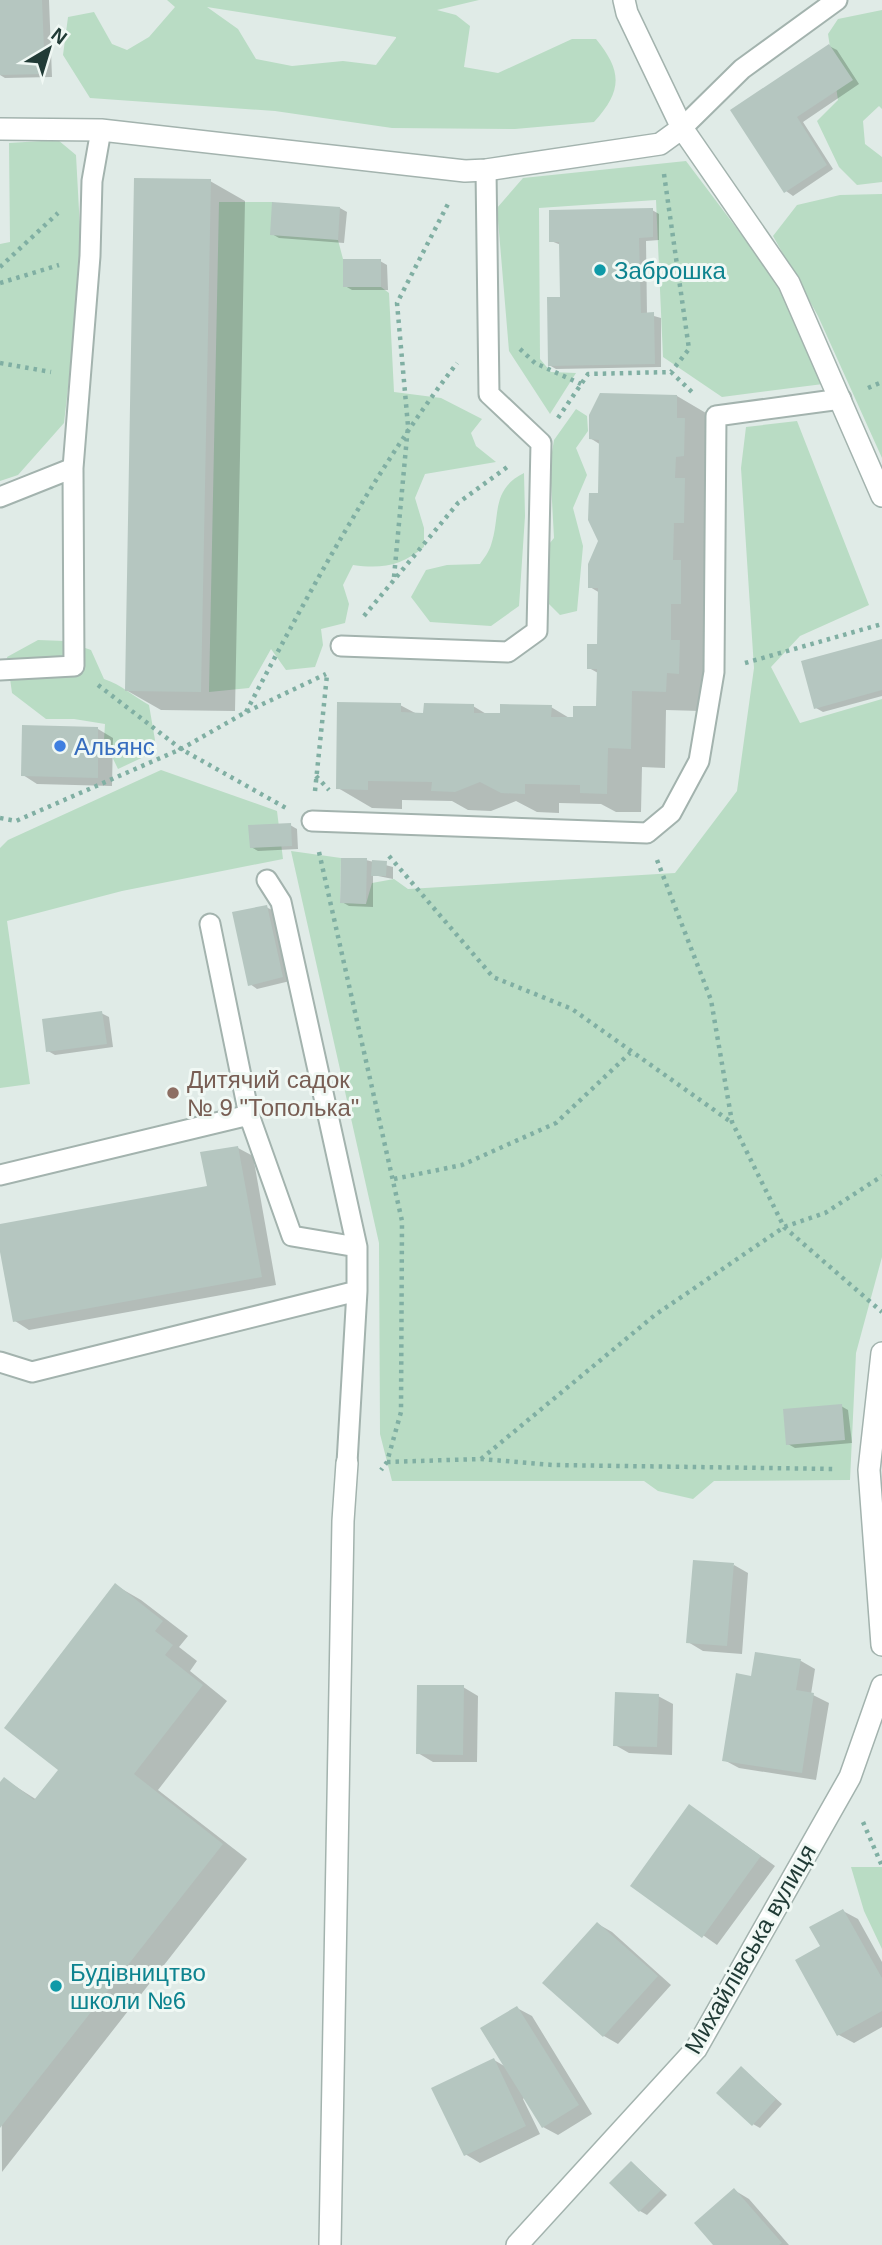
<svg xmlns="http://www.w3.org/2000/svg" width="882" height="2245" font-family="Arial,sans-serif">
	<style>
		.green { fill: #b9dcc4; fill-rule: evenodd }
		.shadow { fill: #0003 }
		.building { fill: #b5c6c0 }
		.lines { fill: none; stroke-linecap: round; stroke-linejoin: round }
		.lane-casing { stroke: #a3b3ae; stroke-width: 23 }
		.street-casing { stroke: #a3b3ae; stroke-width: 24 }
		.path { stroke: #80afa3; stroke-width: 4.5; stroke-dasharray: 3.5 5; stroke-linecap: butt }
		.lane { stroke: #fff; stroke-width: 19 }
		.street { stroke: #fff; stroke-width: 21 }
		.culture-dot { fill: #0f9aa8; stroke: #f0f8f4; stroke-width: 2.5 }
		.shop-dot { fill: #3f7fe0; stroke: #f0f8f4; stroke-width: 2.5 }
		.education-dot { fill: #8d6e63; stroke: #f0f8f4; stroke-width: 2.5 }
		.labels { text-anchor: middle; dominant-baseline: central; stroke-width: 6; stroke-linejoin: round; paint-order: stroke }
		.culture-label { font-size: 24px; fill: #0d838f; stroke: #f0f8f4; text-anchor: start }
		.shop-label { font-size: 24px; fill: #366cbe; stroke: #f0f8f4; text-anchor: start }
		.education-label { font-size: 24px; fill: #785e54; stroke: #f0f8f4; text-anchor: start }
		.street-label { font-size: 24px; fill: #213b36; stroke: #f0f8f4 }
	</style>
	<rect width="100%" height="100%" fill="#e0ebe7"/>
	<!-- green -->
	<path class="green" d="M167 0H479L437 10 456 15 470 26 464 67 498 73 572 39H596C622 71 623 90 594 122L515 129 392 128 275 111 90 98 63 55 68 17 94 12 112 44 127 50 149 37 175 7ZM207 7 396 37V38L376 65 343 61 292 66 256 59 238 29Z
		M882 10V109L879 106 863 121 865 144 882 157V182L857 185 839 167 817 121 838 100 828 34 838 19Z
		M58 140 76 155 82 266 64 423 18 475 0 481V244L10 242 9 143Z
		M686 161 787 295 823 384 722 397 663 357 656 200 539 208 540 359 551 372 576 373 550 414 509 351 497 208 523 178Z
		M882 194V458L818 316 773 236 797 205 840 195Z
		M219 202H272L338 240 343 259 344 287H381L389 293 394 392 441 398 482 419 471 433 476 446 496 462 425 474 415 498 424 528V547C401 566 382 569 353 565L343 585 349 604 345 623 321 629 323 645 315 667 286 670 271 649 249 688 209 692Z
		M576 409 587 416 588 431 576 448 587 475 573 508 583 546 577 611 560 615 545 600 544 550 554 538 550 464 554 440Z
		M797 421 869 605 800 636 771 667 800 723 882 699V1257L856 1353 850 1480 714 1481 693 1499 658 1491 644 1481H392L380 1434 379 1243 291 851 341 858 340 902 366 904 372 883 394 879 408 889 675 873 737 791 754 668 741 468 746 427Z
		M524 473 525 516 519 606 491 626 430 622 411 597 426 570 447 565 480 564C484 558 489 552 491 545 501 516 490 490 524 473Z
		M38 640 65 641 91 650 104 679C122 685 133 696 149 705L155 740 152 753 118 769 104 740 105 724 74 719H46L12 693 7 657Z
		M161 770 277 811 283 859 122 891 7 921 30 1084 0 1088V848L8 840Z
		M851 1867H882V1949L864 1911Z"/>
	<!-- shadow -->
	<path class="shadow" d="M0 0H49L52 77 5 78 0 75Z
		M829 46 837 50 859 84 803 122 833 169 793 196 786 191 733 110Z
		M210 181 245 201 235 711 161 710 126 690Z
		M340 208 347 212 344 243 279 238 272 234Z
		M652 210 659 214V240L646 241 647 314 661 318V367L556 369 549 365 562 299 561 245 551 241Z
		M380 261 387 265 388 290H352L345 286Z
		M677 396 711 416 714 662 701 711 666 710 665 768 642 767 641 812H616L601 804 559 803V813L537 812 516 801 491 811 468 810 452 801 402 800V809L372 808 338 788 400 705 417 714 473 706 488 715 551 707 571 719 598 708V673L589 668 599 646 600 593 590 587 600 541 601 445 590 438Z
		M882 641V696L823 712 816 708Z
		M98 729 113 738 112 786 37 784 23 775Z
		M290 825 297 829 298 849 258 851 251 847Z
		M366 860 393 867V879L373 875V907L349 906 342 902Z
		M266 907 274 911 290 981 257 989 250 984Z
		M101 1013 109 1017 113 1047 55 1055 48 1051Z
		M238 1148 253 1156 276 1285 29 1330 15 1321 0 1242V1226L209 1188Z
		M841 1406 848 1410 852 1443 795 1448 788 1444Z
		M734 1565 748 1573 742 1654 703 1651 688 1642Z
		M115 1585 141 1600 188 1636 179 1647 197 1661 190 1671 227 1701 158 1790 247 1859 2 2172 0 1785 4 1779 37 1800 60 1769Z
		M756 1654 801 1661 815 1669 811 1694 829 1703 816 1780 739 1768 724 1760 753 1678Z
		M463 1687 478 1696 477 1762H433L418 1753Z
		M658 1696 673 1704 672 1755 629 1753 615 1745Z
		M690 1806 775 1866 717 1945 632 1885Z
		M843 1911 858 1919 882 1962V2027L854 2043 839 2035 822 1947Z
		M598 1924 612 1932 671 1985 618 2044 604 2036Z
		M517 2008 532 2016 592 2114 558 2135 543 2127 525 2097 523 2099 540 2134 480 2163 465 2154 494 2060 506 2067Z
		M742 2068 782 2104 760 2128 753 2124Z
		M632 2163 667 2195 647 2215 640 2211Z
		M734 2190 749 2199 789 2245H715Z"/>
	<!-- building -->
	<path class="building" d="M0 0H42L45 74 0 75Z
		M829 44 853 80 797 117 827 165 784 193 730 110Z
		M134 178 211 179 201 692 125 691Z
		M272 202 340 207 338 240 270 235Z
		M653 208V237L639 238 641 313 654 312 655 364 548 366 547 297H560L559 242H549V210Z
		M343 259H381V287H343Z
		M600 393 677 395V418H685L684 456 676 457 675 478H685L684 523H674L673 560H681V604H671V640H680L679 674 667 673 666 692 632 691 631 749 608 748 607 794 580 793V785L525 784V794L501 793 480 782 455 792 431 791 432 782 368 781V790L336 789 337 702 401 703V712L423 713 424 703 474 704V713H500V704L552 705 551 717H573V706H596L597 669H587V644H597L598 588H588V564L598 541 588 520 589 493H598L599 440 589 439V415Z
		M882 639V690L814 709 801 661Z
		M22 725 98 727V778L21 776Z
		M291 823 292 846 250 848 248 825Z
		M341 858H367L366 904 340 903Z
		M372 860 387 861 386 876H371Z
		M267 905 283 977 248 986 232 912Z
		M102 1011 107 1044 46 1052 42 1019Z
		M238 1146 262 1277 13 1322 0 1252V1224L207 1186 200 1152Z
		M842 1404 845 1440 786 1445 783 1409Z
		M693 1560 734 1563 727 1646 686 1643Z
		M115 1583 163 1621 155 1631 173 1645 165 1655 203 1685 134 1774 223 1844 0 2128V1782L4 1777 34 1800 58 1770 4 1728Z
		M755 1652 801 1659 796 1690 814 1693 802 1773 722 1761 736 1673 751 1676Z
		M417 1685H464L463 1755 416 1754Z
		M615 1692 659 1694 657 1747 613 1746Z
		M689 1804 761 1856 702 1938 630 1886Z
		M843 1909 882 1978V2011L837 2036 795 1960 820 1946 809 1927Z
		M597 1922 658 1976 603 2037 542 1983Z
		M517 2006 579 2105 542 2128 480 2028Z
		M494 2058 526 2126 464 2156 431 2088Z
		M741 2066 776 2099 752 2126 716 2093Z
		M631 2161 661 2190 639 2212 609 2183Z
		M734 2188 782 2243 779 2245H713L694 2223Z"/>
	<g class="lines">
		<!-- lane casing -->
		<g class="lane-casing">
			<path id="lane" d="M682 128 742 69 837 0
				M0 497 73 468
				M341 646 508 652 537 631 541 443 489 394 486 170
				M0 670 74 666 73 468 90 256 92 181 101 130
				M312 821 647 833 671 813 699 761 714 672 716 416 841 399
				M267 880 281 902 357 1247
				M210 924 249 1115
				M0 1175 249 1115 292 1236 357 1247V1291L347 1463
				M0 1362 32 1372 357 1291"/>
		</g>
		<!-- street casing -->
		<g class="street-casing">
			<path id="street" d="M624 0 627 13 682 128 789 283 882 496
				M0 129 101 130 465 171 486 170 660 144 682 128
				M882 1353 869 1470 882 1645
				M330 2245 343 1521 347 1463
				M517 2245 696 2049 850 1777 882 1686"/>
		</g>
		<!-- path -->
		<path class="path" d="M664 174 689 349 671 372
			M0 267 58 213
			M0 283 59 265
			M520 349 535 363 581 384
			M0 363 51 372
			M868 388 882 382
			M558 418 588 374 671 372 695 395
			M394 577 408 426 397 303 450 200
			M364 616 458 503 510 465
			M745 663 882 624
			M98 685 181 749 286 808
			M246 712C309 592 374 471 457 363
			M316 776 329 790
			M315 791 327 675
			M0 818 16 821 181 749 246 712 326 674
			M319 852 402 1221 401 1412 387 1462 381 1470
			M389 856 493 977 572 1009 731 1122
			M657 860 711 1000 732 1122 784 1227 882 1312
			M394 1179 462 1165 556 1123 630 1053
			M481 1459 655 1315 784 1227 825 1213 882 1176
			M387 1462 481 1459 553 1465 837 1469
			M863 1822 882 1866"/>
		<!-- lane -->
		<use href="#lane" class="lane"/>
		<!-- street -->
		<use href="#street" class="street"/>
	</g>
	<!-- markers -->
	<g class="culture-dot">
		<circle cx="600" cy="270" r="7"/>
		<circle cx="56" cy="1986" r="7"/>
	</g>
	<circle class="shop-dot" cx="60" cy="746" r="7"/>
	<circle class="education-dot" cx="173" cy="1093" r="7"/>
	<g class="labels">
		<!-- culture labels -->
		<g class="culture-label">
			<text x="614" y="270">Заброшка</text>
			<text x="70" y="1972">Будівництво<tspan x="70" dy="28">школи №6</tspan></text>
		</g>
		<!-- shop labels -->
		<g class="shop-label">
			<text x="74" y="746">Альянс</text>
		</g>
		<!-- education labels -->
		<g class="education-label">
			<text x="187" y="1079">Дитячий садок<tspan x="187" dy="28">№ 9 "Тополька"</tspan></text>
		</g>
		<!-- street labels -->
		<g class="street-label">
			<text transform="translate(750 1949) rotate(-60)">Михайлівська вулиця</text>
		</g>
	</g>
	<!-- north arrow -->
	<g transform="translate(49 49) rotate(38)" stroke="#f0f8f4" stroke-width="5" paint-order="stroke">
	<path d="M0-5L12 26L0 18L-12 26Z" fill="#213b36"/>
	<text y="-10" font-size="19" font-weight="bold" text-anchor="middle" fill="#213b36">N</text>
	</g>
</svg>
